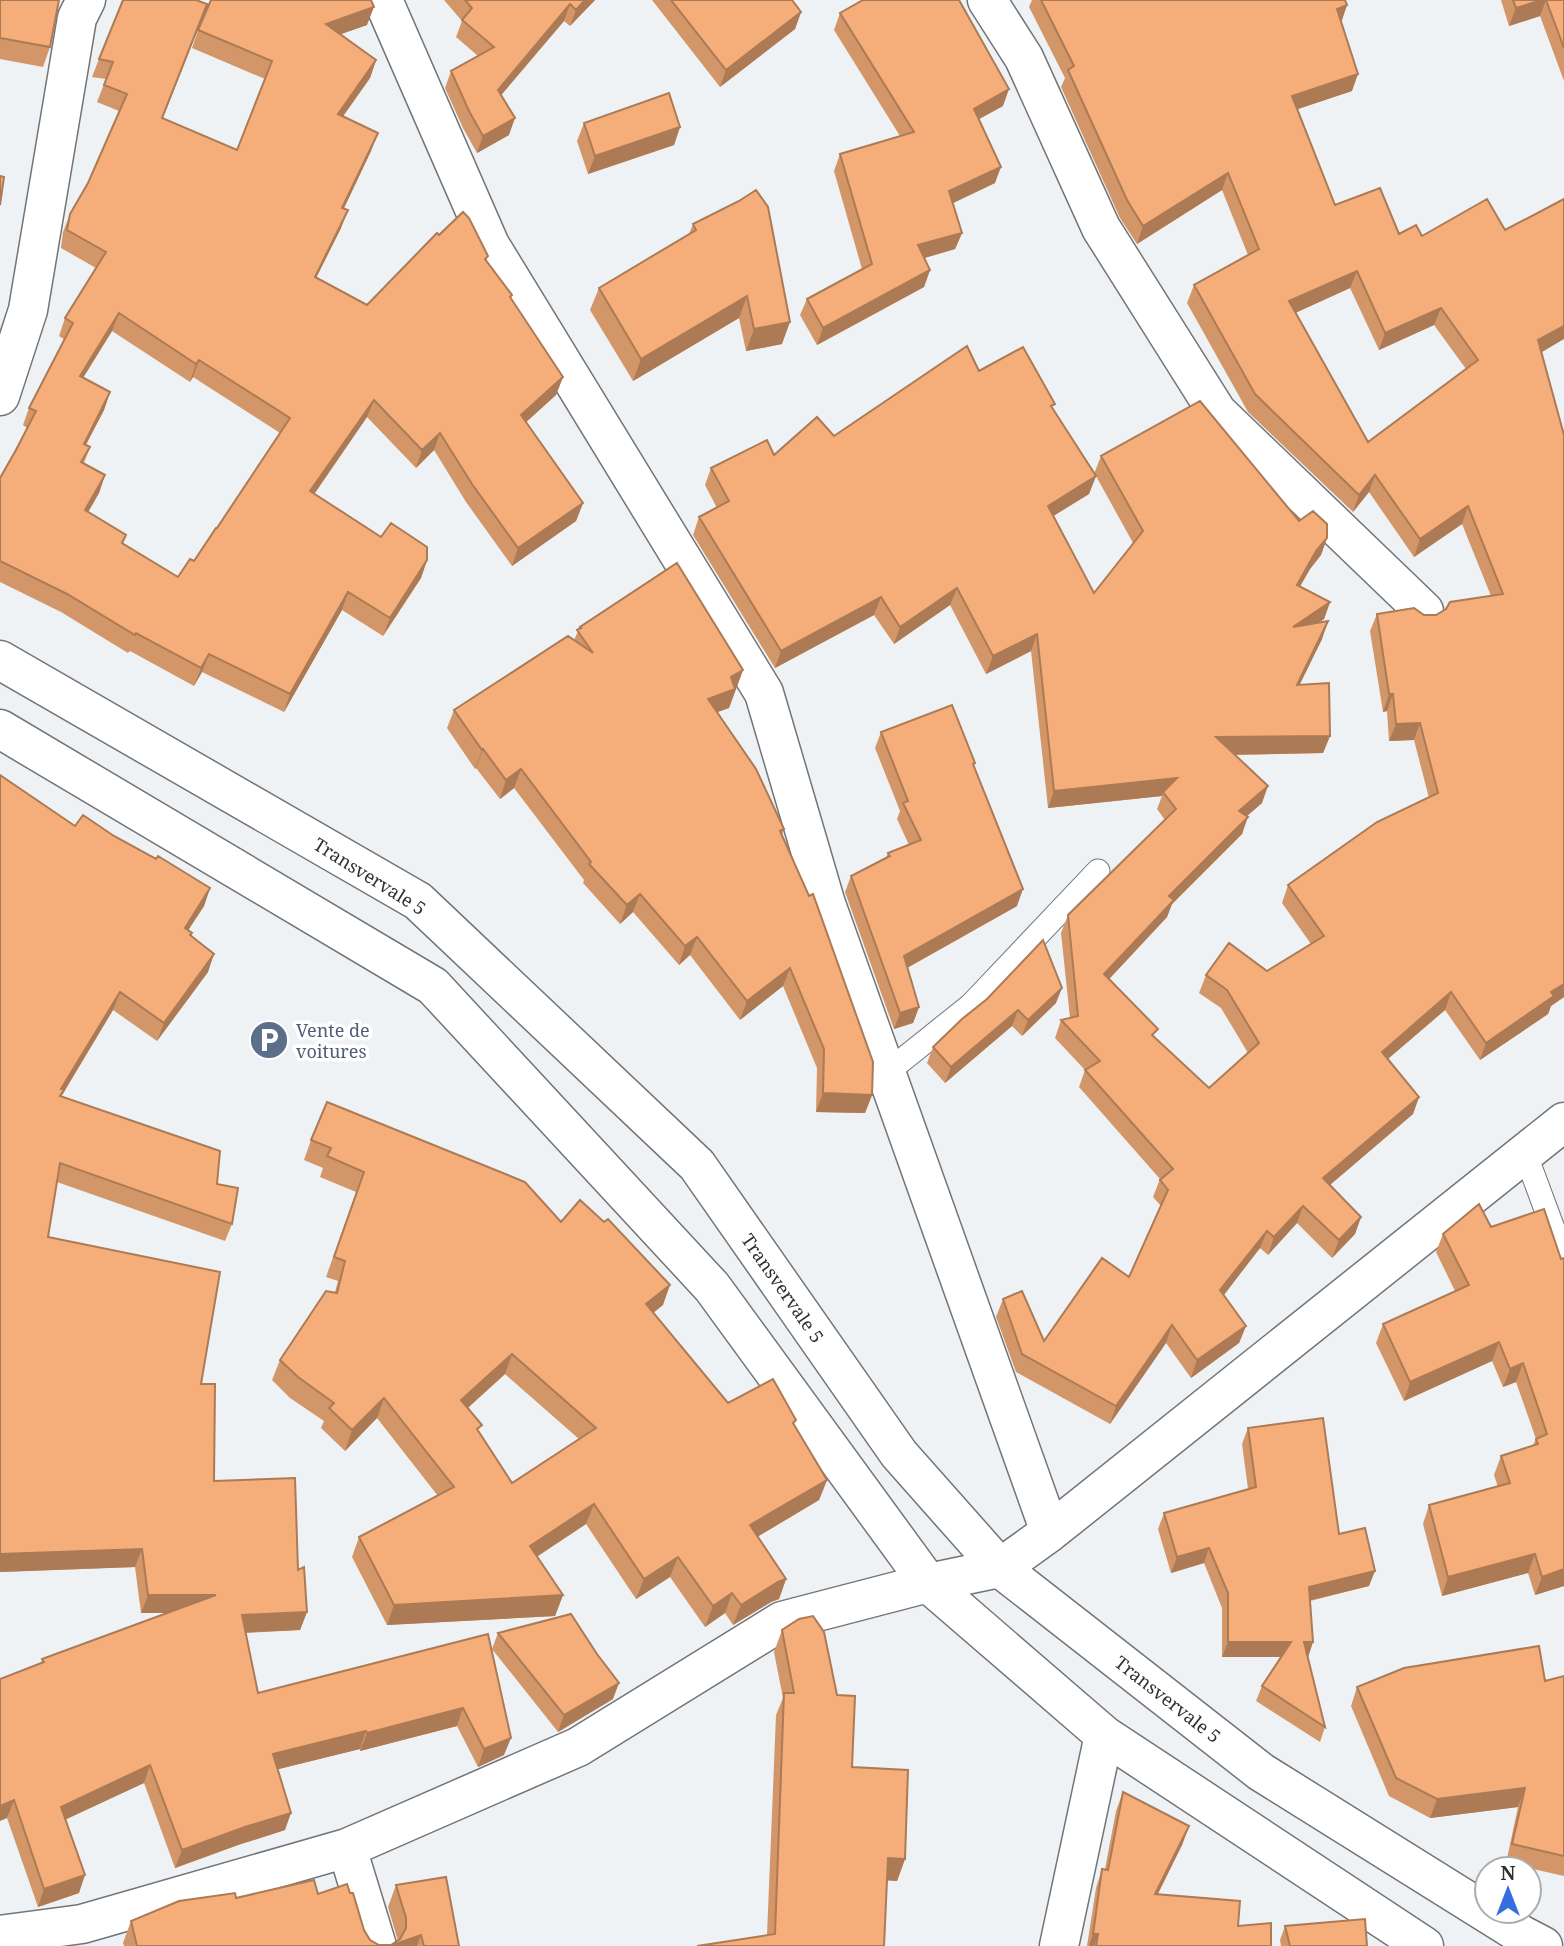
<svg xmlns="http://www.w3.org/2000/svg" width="1564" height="1946" font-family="'Noto Serif',serif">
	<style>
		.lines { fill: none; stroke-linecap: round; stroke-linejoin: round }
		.lane-casing { stroke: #727477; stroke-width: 25 }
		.street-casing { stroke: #727477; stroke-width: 41 }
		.secondary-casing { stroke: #727477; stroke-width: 41 }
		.lane { stroke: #fff; stroke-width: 23 }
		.street { stroke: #fff; stroke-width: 38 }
		.secondary { stroke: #fff; stroke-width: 38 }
		.wall { fill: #d39668; fill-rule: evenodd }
		.shaded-wall { fill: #ac7a55 }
		.building { fill: #f5ae79; stroke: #ac7a55; stroke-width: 2; fill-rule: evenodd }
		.labels { text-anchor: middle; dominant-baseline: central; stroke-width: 7; stroke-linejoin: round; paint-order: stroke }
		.street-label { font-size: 18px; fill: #303132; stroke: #fff }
		.service-label { font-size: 18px; fill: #4e5e75; stroke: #fff; text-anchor: start }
	</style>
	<rect width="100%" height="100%" fill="#eff2f5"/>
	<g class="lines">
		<!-- lane casing -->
		<g class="lane-casing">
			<path id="lane" d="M886 1073 971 1005 1098 871
				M1525 1153 1564 1258"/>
		</g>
		<!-- street casing -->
		<g class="street-casing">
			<path id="street" d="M383 0 490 245 764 693 826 904 1050 1532
				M987 0 1024 58 1101 228 1217 412 1424 611
				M0 396 28 310 77 18 86 0
				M0 729 433 986 712 1287 928 1583 1104 1735 1424 1946
				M347 1848 377 1946
				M0 1935 82 1924 347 1848 578 1747 782 1621 928 1583 1000 1568 1050 1532 1564 1122
				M1059 1946 1104 1735"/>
		</g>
		<!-- secondary casing -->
		<g class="secondary-casing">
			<path id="secondary" d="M0 660 418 901 697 1165 899 1454 1000 1568 1261 1772 1522 1935 1543 1946"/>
		</g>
		<!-- lane -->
		<use href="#lane" class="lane"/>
		<!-- street -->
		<use href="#street" class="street"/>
		<!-- secondary -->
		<use href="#secondary" class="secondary"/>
	</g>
	<!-- wall -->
	<path class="wall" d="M0 0 50 47 43 67 0 59Z
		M444 0H595L570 26 564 21 501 95 509 135 477 153 463 128 445 88 451 71 478 56 456 37 462 21Z
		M652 0H792L801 12 795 29 720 87Z
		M1032 0H1345L1347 5 1341 22 1352 91 1298 109 1335 205 1399 234 1422 236 1542 352 1564 435V997L1551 1006 1548 1014 1480 1060 1445 1010 1388 1059 1419 1097 1413 1114 1330 1185 1361 1217 1355 1234 1332 1258 1297 1223 1268 1255 1260 1248 1223 1295 1246 1326 1239 1343 1191 1378 1166 1343 1110 1424 1016 1372 996 1317 1003 1299 1044 1341 1129 1277 1161 1206 1153 1197 1160 1179 1079 1087 1085 1070 1055 1038 1061 1020 1070 1018 1061 933 1068 915 1165 820 1157 809 1162 796 1048 808 1031 651 986 674 950 605 894 644 874 615 775 668 693 535 699 517 717 508 705 485 711 468 774 455 834 436 979 371 1053 409 1094 474 1101 456 1299 521 1327 538 1321 555 1310 569 1300 587 1330 602 1324 619 1318 623 1328 621 1322 639 1300 684 1330 736 1323 753 1234 755 1262 803 1247 816 1242 834 1172 904 1167 917 1109 979 1155 1037 1209 1088 1248 1053 1221 1008 1199 993 1206 975 1267 971 1311 944 1282 903 1288 885 1429 798 1414 740 1389 741 1387 711 1383 712 1370 631 1377 614 1436 615 1491 596 1462 524 1414 557 1369 492 1353 512 1248 412 1187 303 1194 285 1248 255 1222 190 1137 244 1120 218 1061 87 1065 78 1029 7ZM1350 288 1379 350 1434 325 1466 369 1368 442 1295 313ZM1096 476 1133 543 1094 593 1053 516 1089 494Z
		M1501 0H1564V81L1540 16 1509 26Z
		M840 13 1003 106 979 119 995 183 952 203 962 233 955 249 924 258 930 270 924 287 817 345 800 315 807 299 862 269 834 171 840 154 900 136 834 30Z
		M201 22 163 118 237 150 265 79 192 48 198 30 367 25 340 34 376 60 370 78 343 116 371 151 344 208 341 228 316 278 367 305 439 235 488 256 486 261 512 295 511 298 563 377 556 395 526 422 583 503 576 521 512 566 466 502 434 450 416 468 367 417 314 494 381 537 427 560 421 578 383 636 342 610 284 712 202 672 194 686 130 651 128 653 61 612 0 582V478L27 428 23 425 29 408 65 340 59 336 65 318 96 268 61 248 63 232 70 214 88 183 119 111 97 102 106 79 92 77 99 59ZM112 331 190 382 193 377 280 433 217 528 194 561 178 577 123 544 126 535 88 512 99 493 105 475 84 463 90 447 86 445 104 410 110 392 83 378Z
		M584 123 680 127 674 145 588 174 577 141Z
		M693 224 782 344 746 351 739 318 633 381 590 310 599 288 689 234Z
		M580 627 743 670 729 708 717 712 784 829 782 835 872 1095 865 1113 816 1112 817 1068 783 986 740 1020 690 955 679 965 633 912 620 924 583 883 584 880 514 788 500 799 476 768 475 769 447 728 454 710 574 640Z
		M881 732 975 763 974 766 1017 906 907 968 919 1007 913 1023 894 1029 845 892 851 876 886 857 888 853 909 845 897 819 900 811 875 748Z
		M0 775 75 826 114 836 210 888 204 906 188 930 192 933 191 936 208 972 157 1041 113 1010 61 1097 217 1184 232 1224 225 1241 57 1182 48 1237 201 1384 214 1481 298 1570 307 1612 300 1630 245 1633 258 1693 488 1634 504 1755 478 1767 457 1726 360 1751V1749L278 1769 285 1830 238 1845 175 1868 144 1783 65 1819 79 1893 38 1907 7 1818 42 1659 168 1613H141L135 1567 0 1572Z
		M1056 1003 1022 1036 1012 1026 945 1083 927 1063 933 1047 962 1019Z
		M311 1140 561 1222 663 1305 653 1313 728 1403 795 1426 827 1480 819 1500 757 1537 786 1579 779 1599 771 1602 733 1625 725 1613 705 1627 670 1577 636 1599 586 1524 537 1556 563 1595 555 1616 387 1625 352 1557 359 1537 438 1496 377 1418 345 1451 321 1428 324 1421 290 1398 272 1380 280 1360 335 1292 338 1281 326 1277 356 1192 320 1177 323 1168 304 1160ZM505 1374 579 1439 512 1483 479 1432 468 1408Z
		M1544 1209 1564 1586 1535 1595 1528 1573 1442 1596 1423 1524 1429 1505 1498 1487 1494 1475 1501 1456 1533 1445 1536 1439 1516 1382 1503 1387 1492 1361 1404 1401 1376 1343 1383 1324 1455 1291 1436 1252 1443 1234 1491 1227Z
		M1248 1428 1339 1534 1369 1586 1310 1601 1313 1642 1308 1657 1325 1727 1320 1742 1256 1701 1262 1686 1281 1657H1222V1608L1204 1563 1171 1573 1158 1529 1164 1513 1248 1489 1242 1444Z
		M782 1630 837 1695 852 1767 905 1859 897 1881 887 1880 884 1946 767 1935 776 1715 783 1698 774 1652Z
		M498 1633 597 1654 613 1699 558 1732 492 1649Z
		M1564 1676V1876L1506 1863 1518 1807 1430 1818 1389 1796 1351 1706 1357 1687 1545 1681Z
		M1123 1792 1189 1826 1182 1845 1158 1894 1238 1926 1271 1946H1087L1096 1888 1102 1869H1105L1116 1811Z
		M396 1885 459 1946H124L123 1943 131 1921 236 1898 318 1894 364 1930 370 1940 379 1945H391L398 1941 388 1907Z
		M1285 1926 1367 1946H1281L1280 1940Z"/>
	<!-- shaded-wall -->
	<path class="shaded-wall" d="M585 0H595L570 26 576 10Z
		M1542 0H1546L1540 16 1509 26 1516 8Z
		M570 4 564 21 492 106 498 90Z
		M1347 5 1341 23 1337 9Z
		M374 7 367 25 319 42 326 24Z
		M801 12 795 29 720 87 726 70Z
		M376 60 370 78 332 132 338 114Z
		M1358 74 1352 91 1286 113 1292 96Z
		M1009 89 1003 106 968 125 974 109Z
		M515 118 509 135 477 153 483 136Z
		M680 127 674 145 588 174 595 156Z
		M378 133 371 151 336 225 342 208Z
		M1001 167 995 183 943 208 949 191Z
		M1228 173 1222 190 1137 244 1143 226Z
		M348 210 341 228 308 294 315 277Z
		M962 233 955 249 911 262 918 245Z
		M930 270 924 287 817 345 823 328Z
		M1357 271 1350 288 1282 319 1289 301Z
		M747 296 739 318 633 381 641 359Z
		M1441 308 1434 325 1379 350 1385 333Z
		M119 313 112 331 73 394 80 376Z
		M790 322 782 344 746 351 754 329Z
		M1564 326V339L1532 358 1538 340Z
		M199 360 193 377 190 382 196 364Z
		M563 377 556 395 514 433 521 415Z
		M110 392 104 410 77 461 84 444Z
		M374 400 367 417 304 509 310 491Z
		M440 433 434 450 416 468 422 450Z
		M105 475 99 493 79 528 85 510Z
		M1375 475 1369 492 1353 512 1359 495Z
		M1096 476 1089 494 1042 523 1048 506Z
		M583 503 576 521 512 566 518 548Z
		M1468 506 1462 524 1414 557 1420 539Z
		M1327 538 1321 555 1310 569 1290 603 1297 585 1316 551Z
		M427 560 421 578 383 636 390 618Z
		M957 588 950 605 894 644 900 627Z
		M348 592 342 610 284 712 290 694Z
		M881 597 874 615 775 668 781 651Z
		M1330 602 1324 619 1287 644 1293 627Z
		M1328 621 1322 639 1291 702 1297 685Z
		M1037 634 1031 651 986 674 993 656Z
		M209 654 202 672 194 686 201 668Z
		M743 670 729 708 701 718 708 699 731 677Z
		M1389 694H1393L1387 711 1383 712Z
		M1420 723 1414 740 1389 741 1396 724Z
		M1330 736 1323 753 1209 755 1216 737Z
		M483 749 476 768 475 769 482 750Z
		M521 769 514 788 500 799 506 780Z
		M1177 778 1163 792 1162 796 1048 808 1054 791Z
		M1268 786 1262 803 1233 828 1239 811Z
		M1248 817 1242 834 1172 904 1167 917 1098 991 1104 974 1169 896Z
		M210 888 204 906 178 946 185 928Z
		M1023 889 1017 906 898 973 904 956Z
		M640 894 633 912 620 924 627 905Z
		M697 937 690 955 679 965 685 946Z
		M214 954 208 972 157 1041 164 1023Z
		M790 968 783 986 740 1020 747 1001Z
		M1564 984V997L1551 1006 1548 1014 1480 1060 1486 1043 1551 992Z
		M1062 988 1056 1003 1022 1036 1028 1020Z
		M120 992 113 1010 62 1095 57 1108 61 1089Z
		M1451 992 1445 1010 1376 1069 1382 1052Z
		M919 1007 913 1023 894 1029 900 1013Z
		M1018 1010 1012 1026 945 1083 951 1067Z
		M823 1093 872 1095 865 1113 816 1112Z
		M1419 1097 1413 1114 1317 1196 1323 1178Z
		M1303 1206 1297 1223 1268 1255 1274 1237Z
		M1361 1217 1355 1234 1332 1258 1339 1240Z
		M1267 1231 1260 1248 1214 1308 1220 1290Z
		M670 1285 663 1305 639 1324 646 1304Z
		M1172 1325 1166 1343 1110 1424 1116 1406Z
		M1246 1326 1239 1343 1191 1378 1197 1360Z
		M1499 1342 1492 1361 1404 1401 1410 1382Z
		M512 1354 505 1374 454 1420 461 1400Z
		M1523 1363 1516 1382 1503 1387 1510 1369Z
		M384 1398 377 1418 345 1451 352 1430Z
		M827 1480 819 1500 742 1546 750 1525Z
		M594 1504 586 1524 523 1566 530 1546Z
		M1209 1548 1204 1563 1171 1573 1177 1557Z
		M142 1549 135 1567 0 1572V1554Z
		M1535 1554 1528 1573 1442 1596 1448 1577Z
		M678 1557 670 1577 636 1599 644 1579Z
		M1564 1569V1586L1535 1595 1542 1577Z
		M1375 1571 1369 1586 1303 1602 1309 1587Z
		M786 1579 779 1599 771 1602 733 1625 741 1605 778 1582Z
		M732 1593 725 1613 705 1627 713 1606Z
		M148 1595H216L210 1613H141Z
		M563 1595 555 1616 387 1625 394 1605Z
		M307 1612 300 1630 235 1633 242 1615Z
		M1228 1642H1291L1285 1657H1222Z
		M1304 1642H1313L1308 1657Z
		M619 1683 613 1699 558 1732 564 1715Z
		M463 1708 457 1726 360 1751 367 1733Z
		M366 1731 360 1749 267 1772 273 1754Z
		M511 1738 504 1755 478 1767 484 1749Z
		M150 1765 144 1783 54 1825 61 1807Z
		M1525 1788 1518 1807 1430 1818 1437 1799Z
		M14 1800 7 1818 0 1821V1806Z
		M291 1813 285 1830 238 1845 175 1868 182 1850 245 1827Z
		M1189 1826 1182 1845 1148 1913 1155 1894Z
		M888 1858 905 1859 897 1881 880 1880Z
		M85 1875 79 1893 38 1907 44 1889Z
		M1093 1934H1098L1094 1946H1089Z
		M421 1935 417 1946H390Z"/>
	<!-- building -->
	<path class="building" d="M0 0H59L50 47 0 38Z
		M123 0H196L207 4 162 118 237 150 272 61 198 30 211 0H371L374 7 326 24 376 60 338 114 378 133 342 208 348 210 315 277 367 305 437 233 439 235 463 212 469 218 488 256 485 259 512 295 510 297 563 377 521 415 583 503 518 548 472 484 440 433 422 450 374 400 310 491 381 537 391 523 427 547V560L390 618 348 592 290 694 209 654 201 668 136 633 135 635 67 594 0 561V478L16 450 36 411 29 408 73 323 65 318 106 252 67 230 70 214 88 183 127 94 104 85 113 62 99 59ZM119 313 196 364 199 360 290 418 217 528H216L194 561 190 559 178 577 122 543 126 535 85 510 105 475 81 462 90 447 84 444 110 392 80 376Z
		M465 0H585L576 10 570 4 498 90 515 118 483 136 469 111 451 71 494 47 462 20 472 8Z
		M671 0H792L801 12 726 70Z
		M863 0H959L1009 89 974 109 1001 167 949 191 962 233 918 245 930 270 823 328 807 299 872 264 840 154 914 132 840 13Z
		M1041 0H1345L1347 5 1337 9 1358 74 1292 96 1335 205 1380 188 1399 234 1416 225 1422 236 1487 199 1505 230 1564 199V326L1538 340 1564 435V984L1551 992 1554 996 1486 1043 1451 992 1382 1052 1419 1097 1323 1178 1361 1217 1339 1240 1303 1206 1274 1237 1267 1231 1220 1290 1246 1326 1197 1360 1172 1325 1116 1406 1022 1354 1003 1299 1022 1291 1044 1341 1102 1258 1129 1277 1168 1190 1160 1180 1173 1169 1085 1070 1100 1061 1061 1020 1078 1016 1068 915 1176 809 1163 792 1177 778 1054 791 1037 634 993 656 957 588 900 627 881 597 781 651 699 517 729 501 711 468 767 440 774 455 817 417 834 436 967 346 979 371 1023 347 1055 404 1051 406 1096 476 1048 506 1094 593 1143 531 1101 456 1200 401 1299 521 1313 511 1327 524V538L1316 551 1297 585 1330 602 1293 627 1328 621 1297 685 1329 683 1330 736 1216 737 1268 786 1239 811 1248 817 1169 896 1174 900 1104 974 1158 1029 1152 1035 1209 1088 1259 1043 1227 990 1206 975 1229 943 1267 971 1324 936 1288 885 1377 822 1438 793 1420 723 1396 724 1393 694H1389L1377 614 1414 608 1424 615H1436L1446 609 1450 602 1503 594 1468 506 1420 539 1375 475 1359 495 1255 394 1194 285 1259 249 1228 173 1143 226 1127 200 1068 70 1074 66ZM1357 271 1385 333 1441 308 1478 360 1368 442 1289 301Z
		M1513 0H1542L1516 8Z
		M1546 0H1564V48Z
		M669 93 680 127 595 156 584 123Z
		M0 176 4 177 0 205Z
		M756 190 768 207 790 322 754 329 747 296 641 359 599 288 696 230 693 224 739 201Z
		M677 563 743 670 731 677 735 689 708 699 756 769 784 829 780 831 809 896 813 894 873 1062 872 1095 823 1093 824 1049 790 968 747 1001 697 937 685 946 640 894 627 905 589 864 591 862 521 769 506 780 483 749 482 750 454 710 568 636 593 653 577 630 581 628 580 627Z
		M952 705 975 763 973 764 1023 889 904 956 919 1007 900 1013 851 876 890 856 888 853 921 840 903 803 908 801 881 732Z
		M0 775 75 826 83 815 114 836 156 859 158 856 210 888 185 928 192 933 190 935 214 954 164 1023 120 992 61 1089 64 1090 60 1096 220 1151 217 1184 238 1188 232 1224 60 1163 48 1237 220 1272 201 1384H215L214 1481 295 1478 298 1570 304 1567 307 1612 242 1615 258 1693 488 1634 511 1738 484 1749 463 1708 367 1733 366 1731 273 1754 291 1813 245 1827 182 1850 150 1765 61 1807 85 1875 44 1889 14 1800 0 1806V1679L44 1662 42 1659 216 1595H148L142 1549 0 1554Z
		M1043 940 1062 988 1028 1020 1018 1010 951 1067 933 1047 962 1019 987 999Z
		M327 1102 525 1182 561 1222 580 1200 604 1222 608 1219 670 1285 646 1304 728 1403 773 1379 796 1420 793 1423 827 1480 750 1525 786 1579 778 1582 741 1605 732 1593 713 1606 678 1557 644 1579 594 1504 530 1546 563 1595 394 1605 359 1537 454 1487 384 1398 352 1430 329 1408 334 1403 298 1377 280 1360 326 1291 337 1293 345 1261 334 1257 364 1172 327 1156 331 1148 311 1140ZM512 1354 596 1428 512 1483 477 1429 482 1425 461 1400Z
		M1479 1204 1491 1227 1544 1209 1561 1259 1564 1258V1569L1542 1577 1535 1554 1448 1577 1429 1505 1510 1483 1501 1456 1538 1444 1536 1439 1547 1434 1523 1363 1510 1369 1499 1342 1410 1382 1383 1324 1469 1285 1443 1234Z
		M1323 1418 1339 1534 1365 1528 1375 1571 1309 1587 1313 1642H1304L1325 1727 1262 1686 1291 1642H1228V1593L1209 1548 1177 1557 1164 1513 1256 1487 1248 1428Z
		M571 1614 597 1654 619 1683 564 1715 498 1633Z
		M813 1616 824 1632 837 1695 855 1696 852 1767 908 1770 905 1859 888 1858 884 1946H697L775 1934 784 1693H794L782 1630 799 1619Z
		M1539 1646 1545 1681 1564 1676V1856L1512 1844 1525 1788 1437 1799 1396 1778 1357 1687 1404 1668Z
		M1123 1792 1189 1826 1155 1894 1240 1901 1238 1926 1271 1923V1946H1096L1098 1934H1093L1102 1869 1108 1870Z
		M446 1877 459 1946H424L421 1935 390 1946H137L131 1921 179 1901 235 1893 236 1898 314 1880 318 1894 347 1884 350 1893H353L364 1930 370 1940 379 1945H391L400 1939 406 1928V1918L396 1885Z
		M1365 1919 1367 1946H1290L1285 1926Z"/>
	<!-- icons -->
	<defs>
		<g id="parking-disc" transform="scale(2.0125)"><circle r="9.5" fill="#5c6f8a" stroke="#fff"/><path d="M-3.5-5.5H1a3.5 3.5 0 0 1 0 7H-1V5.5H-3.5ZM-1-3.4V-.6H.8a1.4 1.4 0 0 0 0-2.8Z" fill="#fff"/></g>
	</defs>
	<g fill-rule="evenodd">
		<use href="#parking-disc" x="269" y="1040"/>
	</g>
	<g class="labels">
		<!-- street labels -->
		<g class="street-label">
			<text transform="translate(370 876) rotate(32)">Transvervale 5</text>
			<text transform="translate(783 1288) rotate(55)">Transvervale 5</text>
			<text transform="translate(1168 1699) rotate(38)">Transvervale 5</text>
		</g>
		<!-- service labels -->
		<g class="service-label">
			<text x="296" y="1030">Vente de<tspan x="296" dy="21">voitures</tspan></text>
		</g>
	</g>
	<!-- north arrow -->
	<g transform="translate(1508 1890)"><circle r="33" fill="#ffffff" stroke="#acadad" stroke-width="2"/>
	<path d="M0-5L12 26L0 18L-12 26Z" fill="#356edd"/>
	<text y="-10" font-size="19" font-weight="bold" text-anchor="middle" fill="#303132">N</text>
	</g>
</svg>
